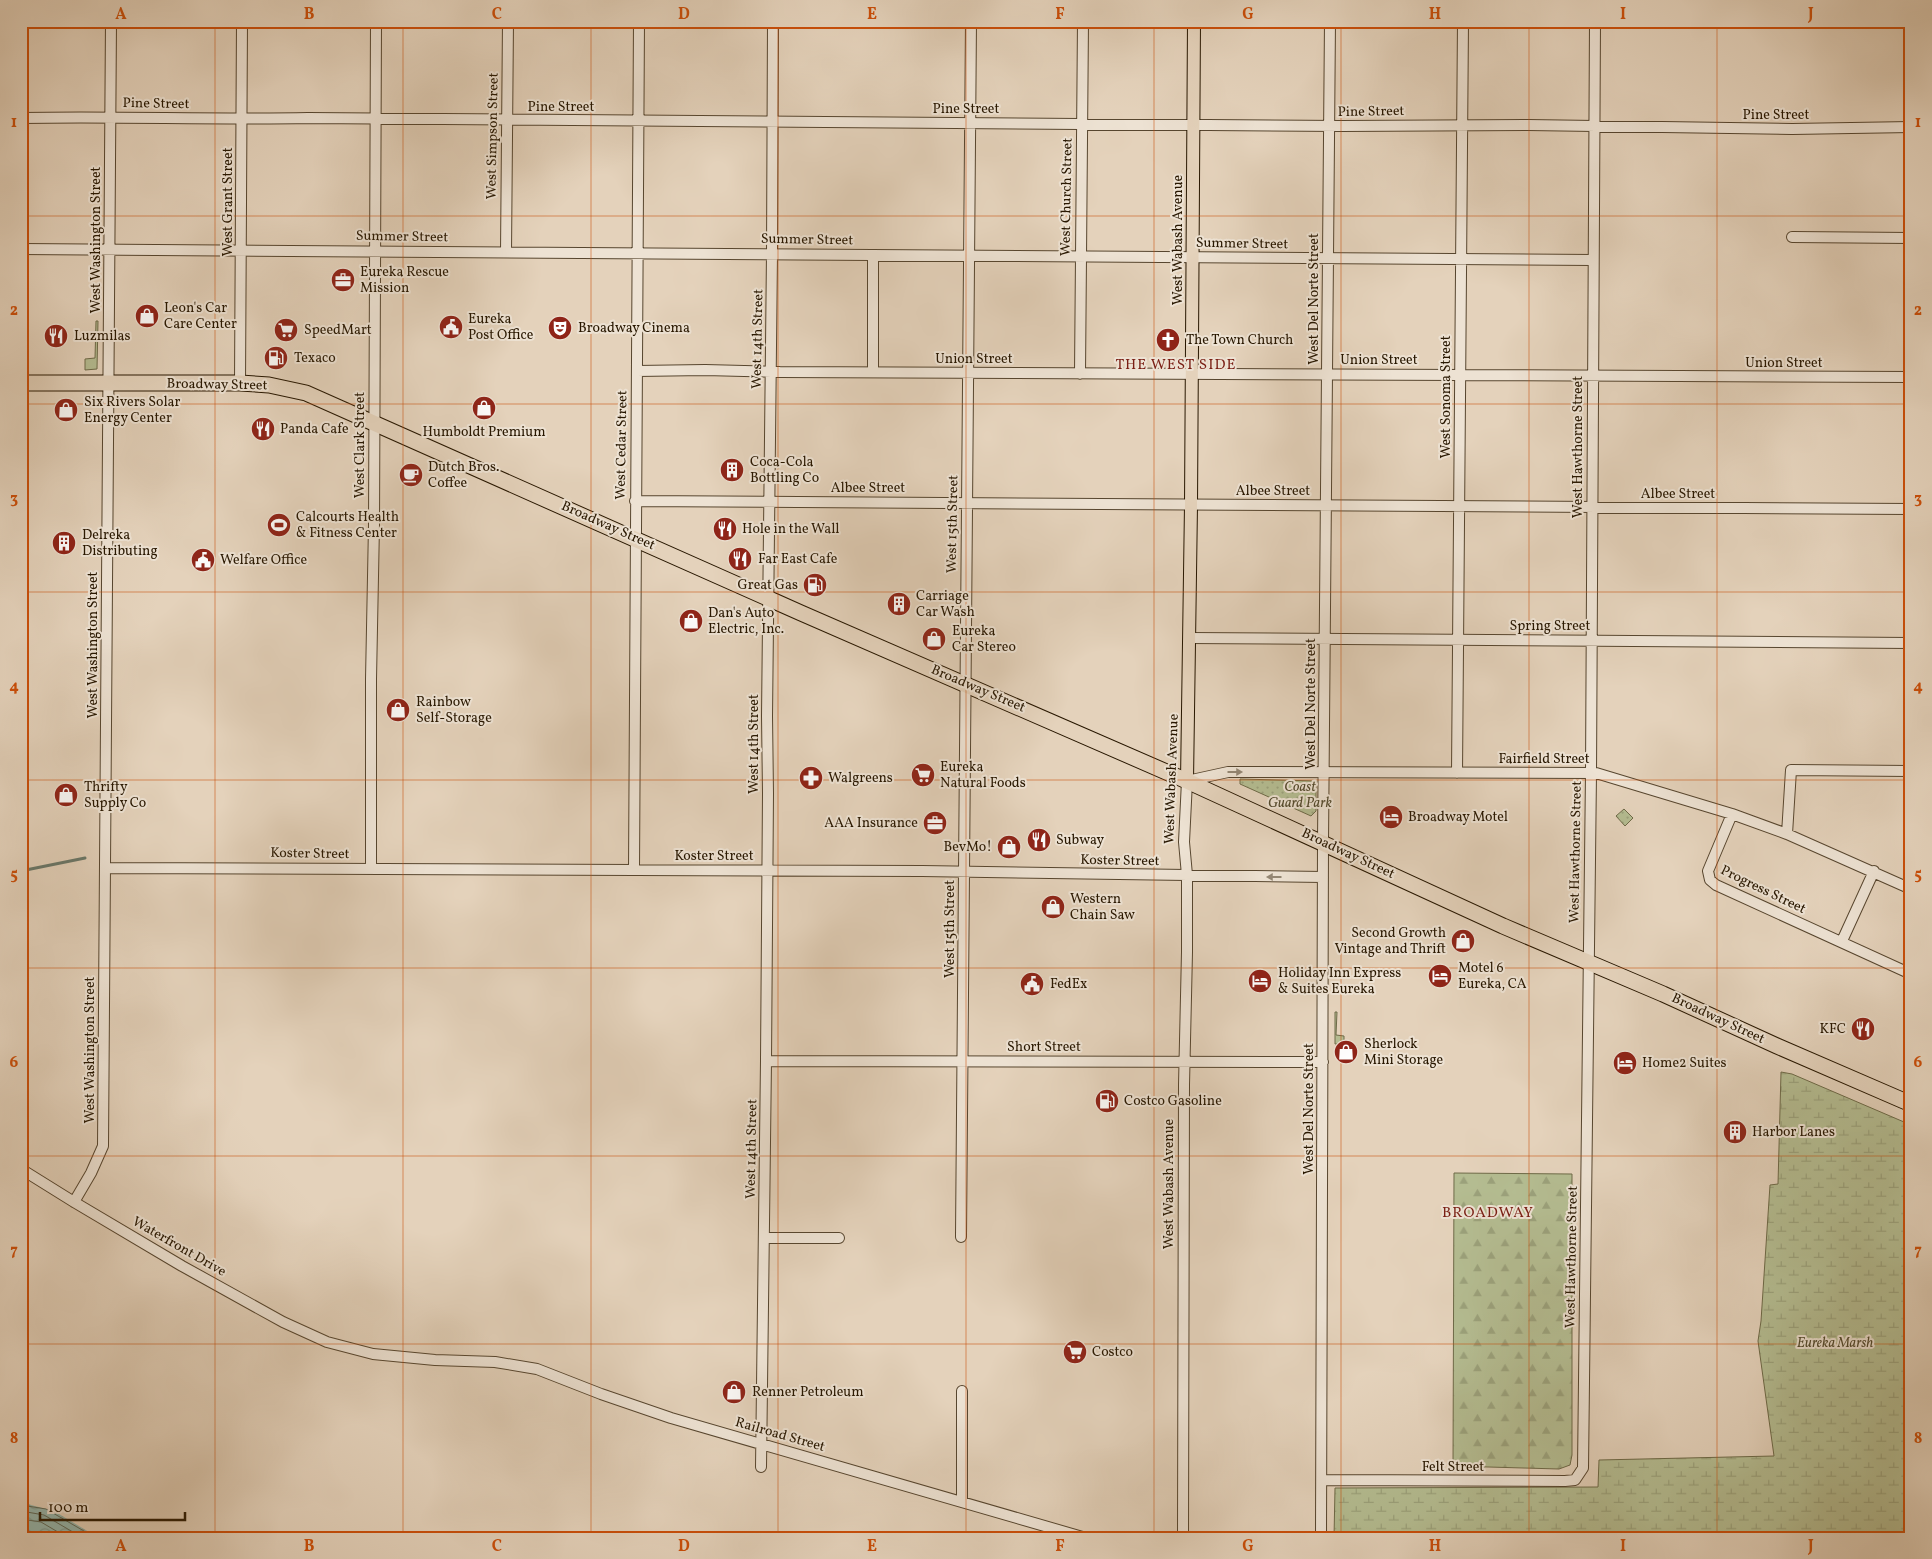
<svg xmlns="http://www.w3.org/2000/svg" width="1932" height="1559" font-family="Vollkorn,serif">
	<style>
		.green { fill: #b4bc91; stroke: #6e6a48 }
		.forest { fill: url(#forest-firs); stroke: #6e6a48 }
		.wetland { fill: url(#wetland-marsh); stroke: #6e6a48 }
		.park { fill: url(#park-dots); stroke: #6e6a48 }
		.water { fill: url(#water-waves); stroke: #69786a }
		.pier { fill: #e4d2bb }
		.lines { fill: none; stroke-linecap: round; stroke-linejoin: round }
		.shore { stroke: #5e6858; stroke-width: 1 }
		.stream { stroke: #69786a; stroke-width: 3 }
		.minor-casing { stroke: #57462f; stroke-width: 12 }
		.major-casing { stroke: #281700; stroke-width: 14 }
		.highway-casing { stroke: #281700; stroke-width: 17 }
		.minor { stroke: #ede2d3; stroke-width: 10 }
		.major { stroke: #e4d2bb; stroke-width: 12 }
		.highway { stroke: #e4d2bb; stroke-width: 15 }
		.oneway { fill: #948774 }
		.grid { fill: none; stroke: #cb4f0a; stroke-width: 1; stroke-opacity: 0.55 }
		.labels { text-anchor: middle; dominant-baseline: central; stroke-width: 4; stroke-linejoin: round; paint-order: stroke }
		.street-label { font-size: 14px; fill: #281700; stroke: #ede2d3 }
		.poi-label { font-size: 14px; fill: #281700; stroke: #ede2d3; text-anchor: start }
		.park-label { font-size: 14px; font-style: italic; fill: #52492c; stroke: #ede2d3 }
		.neighbourhood-label { font-size: 15px; letter-spacing: 1px; fill: #7a1f14; stroke: #ede2d3 }
		.neatline { fill: none; stroke: #cb4f0a; stroke-width: 2 }
		.grid-label { font-size: 16px; text-anchor: middle; font-weight: bold; fill: #cb4f0a }
	</style>
	<defs>
		<pattern id="forest-firs" width="22" height="20" patternUnits="userSpaceOnUse" patternTransform="scale(1.25)"><rect width="22" height="20" fill="#b4bc91"/><path d="M5 1l3.5 6h-7zM16 11l3.5 6h-7z" fill="#9ba17b"/></pattern>
		<pattern id="wetland-marsh" width="20" height="14" patternUnits="userSpaceOnUse" patternTransform="scale(1.25)"><rect width="20" height="14" fill="#b4bc91"/><path d="M1 5h8M5 5V1M11 12h8M15 12V8" fill="none" stroke="#9ba17b"/></pattern>
		<pattern id="park-dots" width="8" height="8" patternUnits="userSpaceOnUse" patternTransform="scale(1.25)"><rect width="8" height="8" fill="#b4bc91"/><path d="M2 2h.1M6 6h.1" fill="none" stroke="#9ba17b" stroke-width="1.8" stroke-linecap="round"/></pattern>
		<pattern id="water-waves" width="16" height="10" patternUnits="userSpaceOnUse" patternTransform="scale(1.25)"><rect width="16" height="10" fill="#95b8b0"/><path d="M0 5q4-4 8 0t8 0" fill="none" stroke="#809d96"/></pattern>
	</defs>
	<rect width="100%" height="100%" fill="#e4d2bb"/>
	<filter id="stains"><feTurbulence type="fractalNoise" baseFrequency=".004" numOctaves="4"/><feColorMatrix values="0 0 0 0 .2 0 0 0 0 .09 0 0 0 0 .02 0 0 0 .5 -.17"/></filter>
	<radialGradient id="worn" r=".72"><stop offset=".6" stop-color="#630" stop-opacity="0"/><stop offset="1" stop-color="#630" stop-opacity=".3"/></radialGradient>
	<!-- green -->
	<path class="green" d="M96 321H98L97 369 85 370V359L95 358Z
		M1335 1012H1337L1336 1035 1344 1036V1044H1335Z"/>
	<!-- forest -->
	<path class="forest" d="M1454 1173 1572 1174V1455L1570 1465 1559 1469 1453 1466Z"/>
	<!-- wetland -->
	<path class="wetland" d="M1781 1072 1792 1074 1911 1125V1538H1334L1335 1488 1598 1487 1599 1460 1774 1456 1758 1341 1761 1321 1770 1185 1778 1184Z"/>
	<!-- park -->
	<path class="park" d="M1240 779 1316 781V811L1311 816 1240 784Z
		M1624 809 1633 818 1625 826 1616 816Z"/>
	<!-- water -->
	<path class="water" d="M21 1499 48 1504 106 1538H21Z"/>
	<!-- pier -->
	<path class="pier" d="M21 1496 49 1502 108 1538H99L54 1511 31 1505 21 1500Z"/>
	<g class="lines">
		<!-- shore -->
		<path class="shore" d="M21 1505 46 1509 96 1538
			M21 1511 44 1515 83 1538
			M21 1519 41 1522 68 1538"/>
		<!-- stream -->
		<path class="stream" d="M21 871 85 858"/>
		<!-- minor casing -->
		<g class="minor-casing">
			<path id="minor" d="M21 118C117 116 213 120 308 118L1341 126 1528 125 1792 129 1911 127
				M1792 237 1911 238
				M21 249 1593 260
				M506 252 508 21
				M637 371 705 370 780 372 1911 377
				M873 372V255
				M1080 374 1083 21
				M240 383 242 21
				M635 501 1911 509
				M1189 638 1911 643
				M1457 773 1463 21
				M1732 814 1708 871 1710 880 1716 885 1911 974
				M1787 834 1791 770 1911 771
				M106 868 922 871 1323 877
				M371 869V679L374 525 376 21
				M634 870 639 21
				M1842 941 1874 871
				M766 1061 1323 1062
				M21 1169 74 1202 182 1266 283 1322 327 1342 373 1354 435 1360 495 1362 537 1369 601 1394 671 1418 1086 1538
				M74 1202 91 1173 103 1146 111 21
				M961 1237 971 21
				M765 1238H839
				M761 1467 766 1061 768 793 767 716 772 253 773 21
				M1322 1480 1565 1481 1575 1480 1583 1468 1591 773 1595 21
				M962 1502V1391
				M1183 1538 1184 1085 1187 952V875L1184 842 1187 781 1228 772 1596 773 1732 814 1787 834 1911 889
				M1321 1538 1323 842 1330 21"/>
		</g>
		<!-- major casing -->
		<g class="major-casing">
			<path id="major" d="M1187 781 1191 505 1194 21"/>
		</g>
		<!-- highway casing -->
		<g class="highway-casing">
			<path id="highway" d="M21 383H240L269 385 306 393 801 613 1187 781 1503 926 1663 994 1777 1046 1911 1104"/>
		</g>
		<!-- minor -->
		<use href="#minor" class="minor"/>
		<!-- major -->
		<use href="#major" class="major"/>
		<!-- highway -->
		<use href="#highway" class="highway"/>
	</g>
	<!-- one-way arrows -->
	<defs><path id="oneway-solid" d="M-6-.8H1V-3.2L6.5 0L1 3.2V.8H-6Z" transform="scale(1.25)"/></defs>
	<g class="oneway">
		<use href="#oneway-solid" transform="translate(1235 772)"/>
		<use href="#oneway-solid" transform="translate(1274 877) rotate(-180)"/>
	</g>
	<!-- grid -->
	<path class="grid" d="M215 21V1538M403 21V1538M591 21V1538M778 21V1538M966 21V1538M1154 21V1538M1341 21V1538M1529 21V1538M1717 21V1538M21 216H1911M21 404H1911M21 592H1911M21 780H1911M21 968H1911M21 1156H1911M21 1344H1911"/>
	<!-- icons -->
	<defs>
		<g id="office-disc" transform="scale(1.25)"><circle r="9.5" fill="#8f2418" stroke="#ede2d3"/><path d="M-6-3h4V-5.5h4V-3h4V5H-6ZM-1-4.5V-3h2v-1.5ZM-6 0V1H6V0Z" fill="#fff"/></g>
		<g id="shop-disc" transform="scale(1.25)"><circle r="9.5" fill="#8f2418" stroke="#ede2d3"/><path d="M-5-2.5h2.3a2.7 3.5 0 0 1 5.4 0H5L5.5 6h-11ZM-1.5-2.5h3a1.5 2.3 0 0 0-3 0Z" fill="#fff"/></g>
		<g id="civic-disc" transform="scale(1.25)"><circle r="9.5" fill="#8f2418" stroke="#ede2d3"/><path d="M-.6-6.5H3V-4.5H.6V-3L4-1V1h2V6H-6V1h2V-1L-.6-3ZM-1.2 2.5V6h2.4V2.5Z" fill="#fff"/></g>
		<g id="theatre-disc" transform="scale(1.25)"><circle r="9.5" fill="#8f2418" stroke="#ede2d3"/><path d="M-5-5.5Q0-4 5-5.5V0Q5 5 0 6Q-5 5-5 0ZM-3.3-2.5H-1v1.5H-3.3ZM1-2.5H3.3v1.5H1ZM-2.8 1Q0 5.5 2.8 1Z" fill="#fff"/></g>
		<g id="supermarket-disc" transform="scale(1.25)"><circle r="9.5" fill="#8f2418" stroke="#ede2d3"/><path d="M-6-5.5h2.5l.6 2H6L4.5 2H-2.5L-4.4-4H-6ZM-1.5 3.2a1.3 1.3 0 1 0 .1 0ZM3 3.2a1.3 1.3 0 1 0 .1 0Z" fill="#fff"/></g>
		<g id="restaurant-disc" transform="scale(1.25)"><circle r="9.5" fill="#8f2418" stroke="#ede2d3"/><path d="M-5-6h1v4h1v-4h1v4h1v-4h1v5L-1.5 .5V6h-2V.5L-5-1ZM5-6V6H3V1.5H1.5Q1.5-4 5-6Z" fill="#fff"/></g>
		<g id="church-disc" transform="scale(1.25)"><circle r="9.5" fill="#8f2418" stroke="#ede2d3"/><path d="M-1.2-6h2.4v3.5h3.3v2.4h-3.3V6h-2.4V-.1h-3.3v-2.4h3.3Z" fill="#fff"/></g>
		<g id="fuel-disc" transform="scale(1.25)"><circle r="9.5" fill="#8f2418" stroke="#ede2d3"/><path d="M-5.5-6h7V0h2V4h1.3V-2.5L3-4.5l.8-.8L6-3V5H2.5V1h-1V6h-7ZM-4.2-4.7v3.2H.2V-4.7Z" fill="#fff"/></g>
		<g id="building-disc" transform="scale(1.25)"><circle r="9.5" fill="#8f2418" stroke="#ede2d3"/><path d="M-4-6H4V6H1V3H-1V6H-4ZM-2.5-4.3h1.7v1.8h-1.7ZM.8-4.3h1.7v1.8H.8ZM-2.5-1h1.7V.8h-1.7ZM.8-1h1.7V.8H.8Z" fill="#fff"/></g>
		<g id="cafe-disc" transform="scale(1.25)"><circle r="9.5" fill="#8f2418" stroke="#ede2d3"/><path d="M-5.5-4.5H6V0H3Q3 3.5 0 3.5H-2.5Q-5.5 3.5-5.5 0ZM3-3.2v2h1.7v-2ZM-6 4.5H4V6H-6Z" fill="#fff"/></g>
		<g id="stadium-disc" transform="scale(1.25)"><circle r="9.5" fill="#8f2418" stroke="#ede2d3"/><path d="M0-5a6.5 5 0 1 0 0 10a6.5 5 0 1 0 0-10ZM-3.5-1.8h7v3.6h-7Z" fill="#fff"/></g>
		<g id="pharmacy-disc" transform="scale(1.25)"><circle r="9.5" fill="#8f2418" stroke="#ede2d3"/><path d="M-2-6h4v4h4v4h-4v4h-4v-4h-4v-4h4Z" fill="#fff"/></g>
		<g id="hotel-disc" transform="scale(1.25)"><circle r="9.5" fill="#8f2418" stroke="#ede2d3"/><path d="M-6-4.5h1.5V1H6V5H4.5V3h-9V5H-6ZM-4 0a1.8 1.8 0 1 1 3.6 0ZM.5 0V-2.5h3Q6-2.5 6 0Z" fill="#fff"/></g>
	</defs>
	<g fill-rule="evenodd">
		<use href="#office-disc" x="343" y="280"/>
		<use href="#shop-disc" x="147" y="316"/>
		<use href="#civic-disc" x="451" y="327"/>
		<use href="#theatre-disc" x="560" y="328"/>
		<use href="#supermarket-disc" x="286" y="330"/>
		<use href="#restaurant-disc" x="56" y="336"/>
		<use href="#church-disc" x="1168" y="340"/>
		<use href="#fuel-disc" x="276" y="358"/>
		<use href="#shop-disc" x="484" y="408"/>
		<use href="#shop-disc" x="66" y="410"/>
		<use href="#restaurant-disc" x="263" y="429"/>
		<use href="#building-disc" x="732" y="470"/>
		<use href="#cafe-disc" x="411" y="475"/>
		<use href="#stadium-disc" x="279" y="525"/>
		<use href="#restaurant-disc" x="725" y="529"/>
		<use href="#building-disc" x="64" y="543"/>
		<use href="#restaurant-disc" x="740" y="559"/>
		<use href="#civic-disc" x="203" y="560"/>
		<use href="#fuel-disc" x="815" y="585"/>
		<use href="#building-disc" x="899" y="604"/>
		<use href="#shop-disc" x="691" y="621"/>
		<use href="#shop-disc" x="934" y="639"/>
		<use href="#shop-disc" x="398" y="710"/>
		<use href="#supermarket-disc" x="923" y="775"/>
		<use href="#pharmacy-disc" x="811" y="778"/>
		<use href="#shop-disc" x="66" y="795"/>
		<use href="#hotel-disc" x="1391" y="817"/>
		<use href="#office-disc" x="935" y="823"/>
		<use href="#restaurant-disc" x="1039" y="840"/>
		<use href="#shop-disc" x="1009" y="847"/>
		<use href="#shop-disc" x="1053" y="907"/>
		<use href="#shop-disc" x="1463" y="941"/>
		<use href="#hotel-disc" x="1440" y="976"/>
		<use href="#hotel-disc" x="1260" y="981"/>
		<use href="#civic-disc" x="1032" y="984"/>
		<use href="#restaurant-disc" x="1863" y="1029"/>
		<use href="#shop-disc" x="1346" y="1052"/>
		<use href="#hotel-disc" x="1625" y="1063"/>
		<use href="#fuel-disc" x="1107" y="1101"/>
		<use href="#building-disc" x="1735" y="1132"/>
		<use href="#supermarket-disc" x="1075" y="1352"/>
		<use href="#shop-disc" x="734" y="1392"/>
	</g>
	<g class="labels">
		<!-- street labels -->
		<g class="street-label">
			<text transform="translate(156 104) rotate(1)">Pine Street</text>
			<text x="561" y="107">Pine Street</text>
			<text x="966" y="109">Pine Street</text>
			<text transform="translate(1371 112) rotate(-1)">Pine Street</text>
			<text x="1776" y="115">Pine Street</text>
			<text transform="translate(493 136) rotate(-89)">West Simpson Street</text>
			<text transform="translate(1067 197) rotate(-89)">West Church Street</text>
			<text transform="translate(228 202) rotate(-90)">West Grant Street</text>
			<text transform="translate(402 237) rotate(1)">Summer Street</text>
			<text transform="translate(96 240) rotate(-90)">West Washington Street</text>
			<text transform="translate(807 240) rotate(1)">Summer Street</text>
			<text transform="translate(1178 240) rotate(-90)">West Wabash Avenue</text>
			<text transform="translate(1242 244) rotate(1)">Summer Street</text>
			<text transform="translate(1314 299) rotate(-90)">West Del Norte Street</text>
			<text transform="translate(758 339) rotate(-89)">West 14th Street</text>
			<text x="974" y="359">Union Street</text>
			<text x="1379" y="360">Union Street</text>
			<text x="1784" y="363">Union Street</text>
			<text transform="translate(217 385) rotate(1)">Broadway Street</text>
			<text transform="translate(1446 397) rotate(-90)">West Sonoma Street</text>
			<text transform="translate(360 445) rotate(-90)">West Clark Street</text>
			<text transform="translate(622 445) rotate(-89)">West Cedar Street</text>
			<text transform="translate(1578 447) rotate(-90)">West Hawthorne Street</text>
			<text x="868" y="488">Albee Street</text>
			<text x="1273" y="491">Albee Street</text>
			<text x="1678" y="494">Albee Street</text>
			<text transform="translate(953 524) rotate(-89)">West 15th Street</text>
			<text transform="translate(608 526) rotate(24)">Broadway Street</text>
			<text x="1550" y="626">Spring Street</text>
			<text transform="translate(93 645) rotate(-90)">West Washington Street</text>
			<text transform="translate(978 689) rotate(23)">Broadway Street</text>
			<text transform="translate(1311 704) rotate(-90)">West Del Norte Street</text>
			<text transform="translate(754 744) rotate(-90)">West 14th Street</text>
			<text x="1544" y="759">Fairfield Street</text>
			<text transform="translate(1172 779) rotate(-88)">West Wabash Avenue</text>
			<text transform="translate(1576 852) rotate(-89)">West Hawthorne Street</text>
			<text transform="translate(310 854) rotate(1)">Koster Street</text>
			<text transform="translate(1348 854) rotate(25)">Broadway Street</text>
			<text x="714" y="856">Koster Street</text>
			<text transform="translate(1120 861) rotate(1)">Koster Street</text>
			<text transform="translate(1763 890) rotate(26)">Progress Street</text>
			<text transform="translate(950 929) rotate(-90)">West 15th Street</text>
			<text transform="translate(1718 1019) rotate(25)">Broadway Street</text>
			<text x="1044" y="1047">Short Street</text>
			<text transform="translate(90 1050) rotate(-90)">West Washington Street</text>
			<text transform="translate(1309 1109) rotate(-90)">West Del Norte Street</text>
			<text transform="translate(752 1149) rotate(-89)">West 14th Street</text>
			<text transform="translate(1169 1184) rotate(-90)">West Wabash Avenue</text>
			<text transform="translate(179 1247) rotate(30)">Waterfront Drive</text>
			<text transform="translate(1572 1257) rotate(-89)">West Hawthorne Street</text>
			<text transform="translate(780 1435) rotate(16)">Railroad Street</text>
			<text x="1453" y="1467">Felt Street</text>
		</g>
		<!-- poi labels -->
		<g class="poi-label">
			<text x="360" y="272">Eureka Rescue<tspan x="360" dy="16">Mission</tspan></text>
			<text x="164" y="308">Leon's Car<tspan x="164" dy="16">Care Center</tspan></text>
			<text x="468" y="319">Eureka<tspan x="468" dy="16">Post Office</tspan></text>
			<text x="578" y="328">Broadway Cinema</text>
			<text x="304" y="330">SpeedMart</text>
			<text x="74" y="336">Luzmilas</text>
			<text x="1186" y="340">The Town Church</text>
			<text x="294" y="358">Texaco</text>
			<text x="84" y="402">Six Rivers Solar<tspan x="84" dy="16">Energy Center</tspan></text>
			<text x="280" y="429">Panda Cafe</text>
			<text x="484" y="432" text-anchor="middle">Humboldt Premium</text>
			<text x="750" y="462">Coca-Cola<tspan x="750" dy="16">Bottling Co</tspan></text>
			<text x="428" y="467">Dutch Bros.<tspan x="428" dy="16">Coffee</tspan></text>
			<text x="296" y="517">Calcourts Health<tspan x="296" dy="16">&amp; Fitness Center</tspan></text>
			<text x="742" y="529">Hole in the Wall</text>
			<text x="82" y="535">Delreka<tspan x="82" dy="16">Distributing</tspan></text>
			<text x="758" y="559">Far East Cafe</text>
			<text x="220" y="560">Welfare Office</text>
			<text x="798" y="585" text-anchor="end">Great Gas</text>
			<text x="916" y="596">Carriage<tspan x="916" dy="16">Car Wash</tspan></text>
			<text x="708" y="613">Dan's Auto<tspan x="708" dy="16">Electric, Inc.</tspan></text>
			<text x="952" y="631">Eureka<tspan x="952" dy="16">Car Stereo</tspan></text>
			<text x="416" y="702">Rainbow<tspan x="416" dy="16">Self-Storage</tspan></text>
			<text x="940" y="767">Eureka<tspan x="940" dy="16">Natural Foods</tspan></text>
			<text x="828" y="778">Walgreens</text>
			<text x="84" y="787">Thrifty<tspan x="84" dy="16">Supply Co</tspan></text>
			<text x="1408" y="817">Broadway Motel</text>
			<text x="918" y="823" text-anchor="end">AAA Insurance</text>
			<text x="1056" y="840">Subway</text>
			<text x="992" y="847" text-anchor="end">BevMo!</text>
			<text x="1070" y="899">Western<tspan x="1070" dy="16">Chain Saw</tspan></text>
			<text x="1446" y="933" text-anchor="end">Second Growth<tspan x="1446" dy="16">Vintage and Thrift</tspan></text>
			<text x="1458" y="968">Motel 6<tspan x="1458" dy="16">Eureka, CA</tspan></text>
			<text x="1278" y="973">Holiday Inn Express<tspan x="1278" dy="16">&amp; Suites Eureka</tspan></text>
			<text x="1050" y="984">FedEx</text>
			<text x="1846" y="1029" text-anchor="end">KFC</text>
			<text x="1364" y="1044">Sherlock<tspan x="1364" dy="16">Mini Storage</tspan></text>
			<text x="1642" y="1063">Home2 Suites</text>
			<text x="1124" y="1101">Costco Gasoline</text>
			<text x="1752" y="1132">Harbor Lanes</text>
			<text x="1092" y="1352">Costco</text>
			<text x="752" y="1392">Renner Petroleum</text>
		</g>
		<!-- park labels -->
		<g class="park-label">
			<text x="1300" y="787">Coast<tspan x="1300" dy="16">Guard Park</tspan></text>
			<text x="1835" y="1343">Eureka Marsh</text>
		</g>
		<!-- neighbourhood labels -->
		<g class="neighbourhood-label">
			<text x="1176" y="365">THE WEST SIDE</text>
			<text x="1488" y="1213">BROADWAY</text>
		</g>
	</g>
	<!-- margin -->
	<rect width="1932" height="1559" fill="none" stroke="#e4d2bb" stroke-width="55"/>
	<!-- scale -->
	<path d="M40 1512v8h145v-8" fill="none" stroke="#281700" stroke-width="2.5"/>
	<text x="48" y="1512" font-size="15" fill="#281700" stroke="#ede2d3" stroke-width="4" paint-order="stroke">100 m</text>
	<rect x="28" y="28" width="1876" height="1504" class="neatline"/>
	<g class="grid-label">
		<text x="121" y="19">A</text>
		<text x="309" y="19">B</text>
		<text x="497" y="19">C</text>
		<text x="684" y="19">D</text>
		<text x="872" y="19">E</text>
		<text x="1060" y="19">F</text>
		<text x="1248" y="19">G</text>
		<text x="1435" y="19">H</text>
		<text x="1623" y="19">I</text>
		<text x="1811" y="19">J</text>
		<text x="14" y="127">1</text>
		<text x="1918" y="127">1</text>
		<text x="14" y="315">2</text>
		<text x="1918" y="315">2</text>
		<text x="14" y="503">3</text>
		<text x="1918" y="503">3</text>
		<text x="14" y="691">4</text>
		<text x="1918" y="691">4</text>
		<text x="14" y="879">5</text>
		<text x="1918" y="879">5</text>
		<text x="14" y="1067">6</text>
		<text x="1918" y="1067">6</text>
		<text x="14" y="1255">7</text>
		<text x="1918" y="1255">7</text>
		<text x="14" y="1443">8</text>
		<text x="1918" y="1443">8</text>
		<text x="121" y="1551">A</text>
		<text x="309" y="1551">B</text>
		<text x="497" y="1551">C</text>
		<text x="684" y="1551">D</text>
		<text x="872" y="1551">E</text>
		<text x="1060" y="1551">F</text>
		<text x="1248" y="1551">G</text>
		<text x="1435" y="1551">H</text>
		<text x="1623" y="1551">I</text>
		<text x="1811" y="1551">J</text>
	</g>
	<rect width="100%" height="100%" filter="url(#stains)"/>
	<rect width="100%" height="100%" fill="url(#worn)"/>
</svg>
